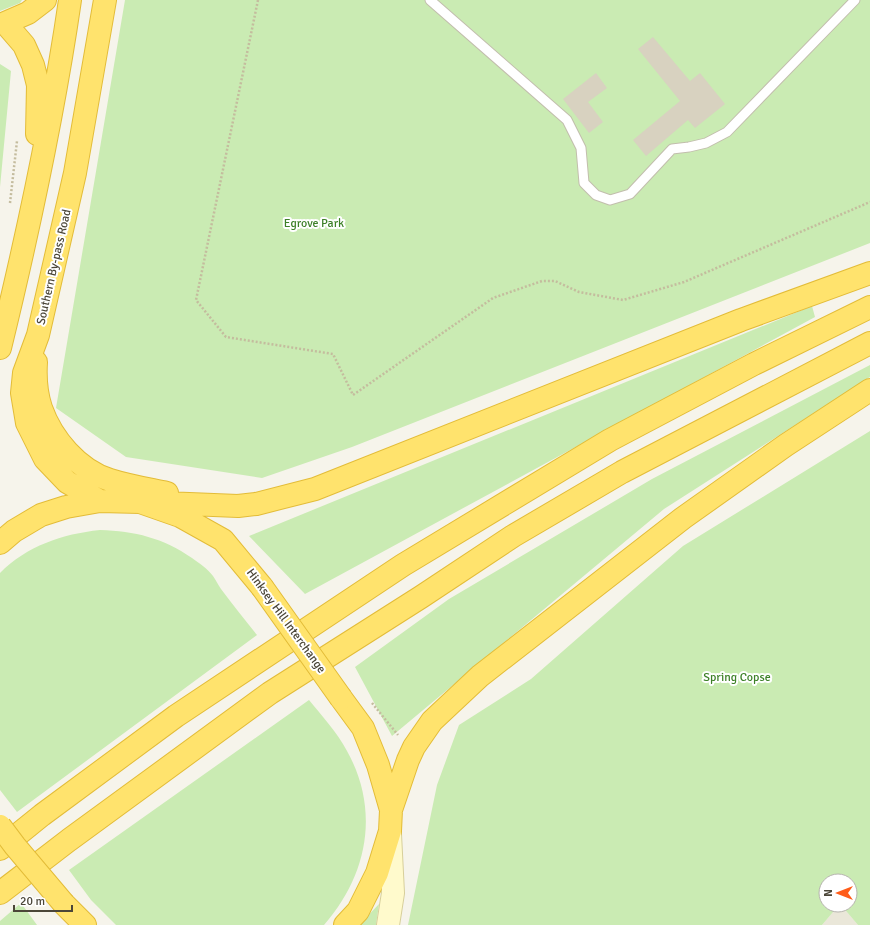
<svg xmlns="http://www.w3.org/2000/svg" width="870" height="925" font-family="Signika,sans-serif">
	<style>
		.residential { fill: #eae7d9 }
		.green { fill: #caebb3 }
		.building { fill: #d8d2c0 }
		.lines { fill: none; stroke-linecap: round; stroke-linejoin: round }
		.lane-casing { stroke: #c2bead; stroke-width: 11 }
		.secondary-casing { stroke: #d7cf9a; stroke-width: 24 }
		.highway-casing { stroke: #e3bc38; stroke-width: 24 }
		.path { stroke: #c4bc9e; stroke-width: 2.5; stroke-dasharray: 2 2; stroke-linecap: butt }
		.lane { stroke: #fff; stroke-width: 9 }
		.secondary { stroke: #fffacc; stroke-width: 22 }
		.highway { stroke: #ffe36d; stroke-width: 22 }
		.highway-bridge-casing { stroke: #e3bc38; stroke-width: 24; stroke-linecap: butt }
		.highway-bridge { stroke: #ffe36d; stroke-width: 22 }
		.labels { text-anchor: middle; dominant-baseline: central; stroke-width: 4; stroke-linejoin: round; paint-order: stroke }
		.park-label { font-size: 12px; fill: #3d8028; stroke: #fff }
		.street-label { font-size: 12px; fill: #4b4638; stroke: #fff }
	</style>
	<rect width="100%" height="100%" fill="#f6f4eb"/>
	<!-- residential -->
	<path class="residential" d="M839 905H841L858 925H822Z"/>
	<!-- green -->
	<path class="green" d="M0 0H22L20 3 0 11Z
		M125 0H870V243L352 447 262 478 126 457 56 408Z
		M0 64 11 71 0 187Z
		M812 306 815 317 305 594 249 536Z
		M870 365V377L664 509 392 736 355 667 449 599 652 479Z
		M870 431V925H858L841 905H850V881H826V905H839L822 925H408L437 785 459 725 531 679 683 546Z
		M100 530C135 531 163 538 192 558 199 563 208 569 213 576 216 580 218 585 221 589 233 605 245 620 257 635L17 812 0 790V573C27 546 62 534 100 530Z
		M309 700C322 716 337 732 347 751 380 810 368 875 324 925H116L91 900 69 870Z
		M21 903 37 925H0V921Z
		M379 904 376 925H359Z"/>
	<!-- building -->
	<path class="building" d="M653 37 690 81 700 73 725 104 695 128 688 120 646 156 633 140 680 101 638 49Z
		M596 73 607 88 588 102 603 122 589 133 563 99Z"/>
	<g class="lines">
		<!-- lane casing -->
		<g class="lane-casing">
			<path id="lane" d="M430 0 567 120 581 148 584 183 596 195 610 200 630 194 672 149 689 147 706 143 727 132 855 0"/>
		</g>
		<!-- secondary casing -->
		<g class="secondary-casing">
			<path id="secondary" d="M388 925 393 893 390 834"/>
		</g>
		<!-- highway casing -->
		<g class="highway-casing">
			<path id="highway" d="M37 134 38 85 33 65 24 45 5 23 28 13 45 0
				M0 348C28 233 53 117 70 0
				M36 362C35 378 36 393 41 408 52 439 78 470 110 480 129 486 148 489 167 493
				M100 501 67 482 45 459 27 423 22 393 24 373 38 335 75 173 105 0
				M140 502 238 506 256 504 315 489 741 320 870 273
				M0 543 14 531 41 515 66 507 100 501 140 502 180 516 223 540 262 587
				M341 698 363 728 378 765 391 810 390 831 377 873 358 911 345 925
				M391 810 408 760 414 747 432 721 480 676 683 518 786 445 870 390
				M0 849 42 815 176 716 403 565 610 440 754 364 870 307
				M0 893 69 840 270 693 421 597 513 536 622 472 870 343
				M64 904 85 925"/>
		</g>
		<!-- path -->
		<path class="path" d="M258 0 196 300 226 337 333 354 353 395 493 298 542 281H555L579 292 623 300 684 282 870 202
			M10 203 17 141
			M372 703 398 735"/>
		<!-- lane -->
		<use href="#lane" class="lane"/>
		<!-- secondary -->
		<use href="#secondary" class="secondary"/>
		<!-- highway -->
		<use href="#highway" class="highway"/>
		<!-- highway-bridge casing -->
		<g class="highway-bridge-casing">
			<path id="highway-bridge" d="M262 587 341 698
				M0 826 15 846 64 904"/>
		</g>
		<!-- highway-bridge -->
		<use href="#highway-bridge" class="highway-bridge"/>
	</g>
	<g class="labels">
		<!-- park labels -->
		<g class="park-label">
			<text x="314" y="223">Egrove Park</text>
			<text x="737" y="677">Spring Copse</text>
		</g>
		<!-- street labels -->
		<g class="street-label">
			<text transform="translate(54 267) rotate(-77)">Southern By-pass Road</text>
			<text transform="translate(286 621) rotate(54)">Hinksey Hill Interchange</text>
		</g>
	</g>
	<!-- north arrow -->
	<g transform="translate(838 893) rotate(270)"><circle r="19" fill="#ffffff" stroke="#b7b5af"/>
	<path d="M0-3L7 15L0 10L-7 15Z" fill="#ff5c19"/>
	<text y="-6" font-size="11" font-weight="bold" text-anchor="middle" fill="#4b4638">N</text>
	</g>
	<!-- scale -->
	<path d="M14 905v6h58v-6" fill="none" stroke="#4b4638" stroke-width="2"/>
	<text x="20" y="905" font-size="12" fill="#4b4638" stroke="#ffffff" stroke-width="3" paint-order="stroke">20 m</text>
</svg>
